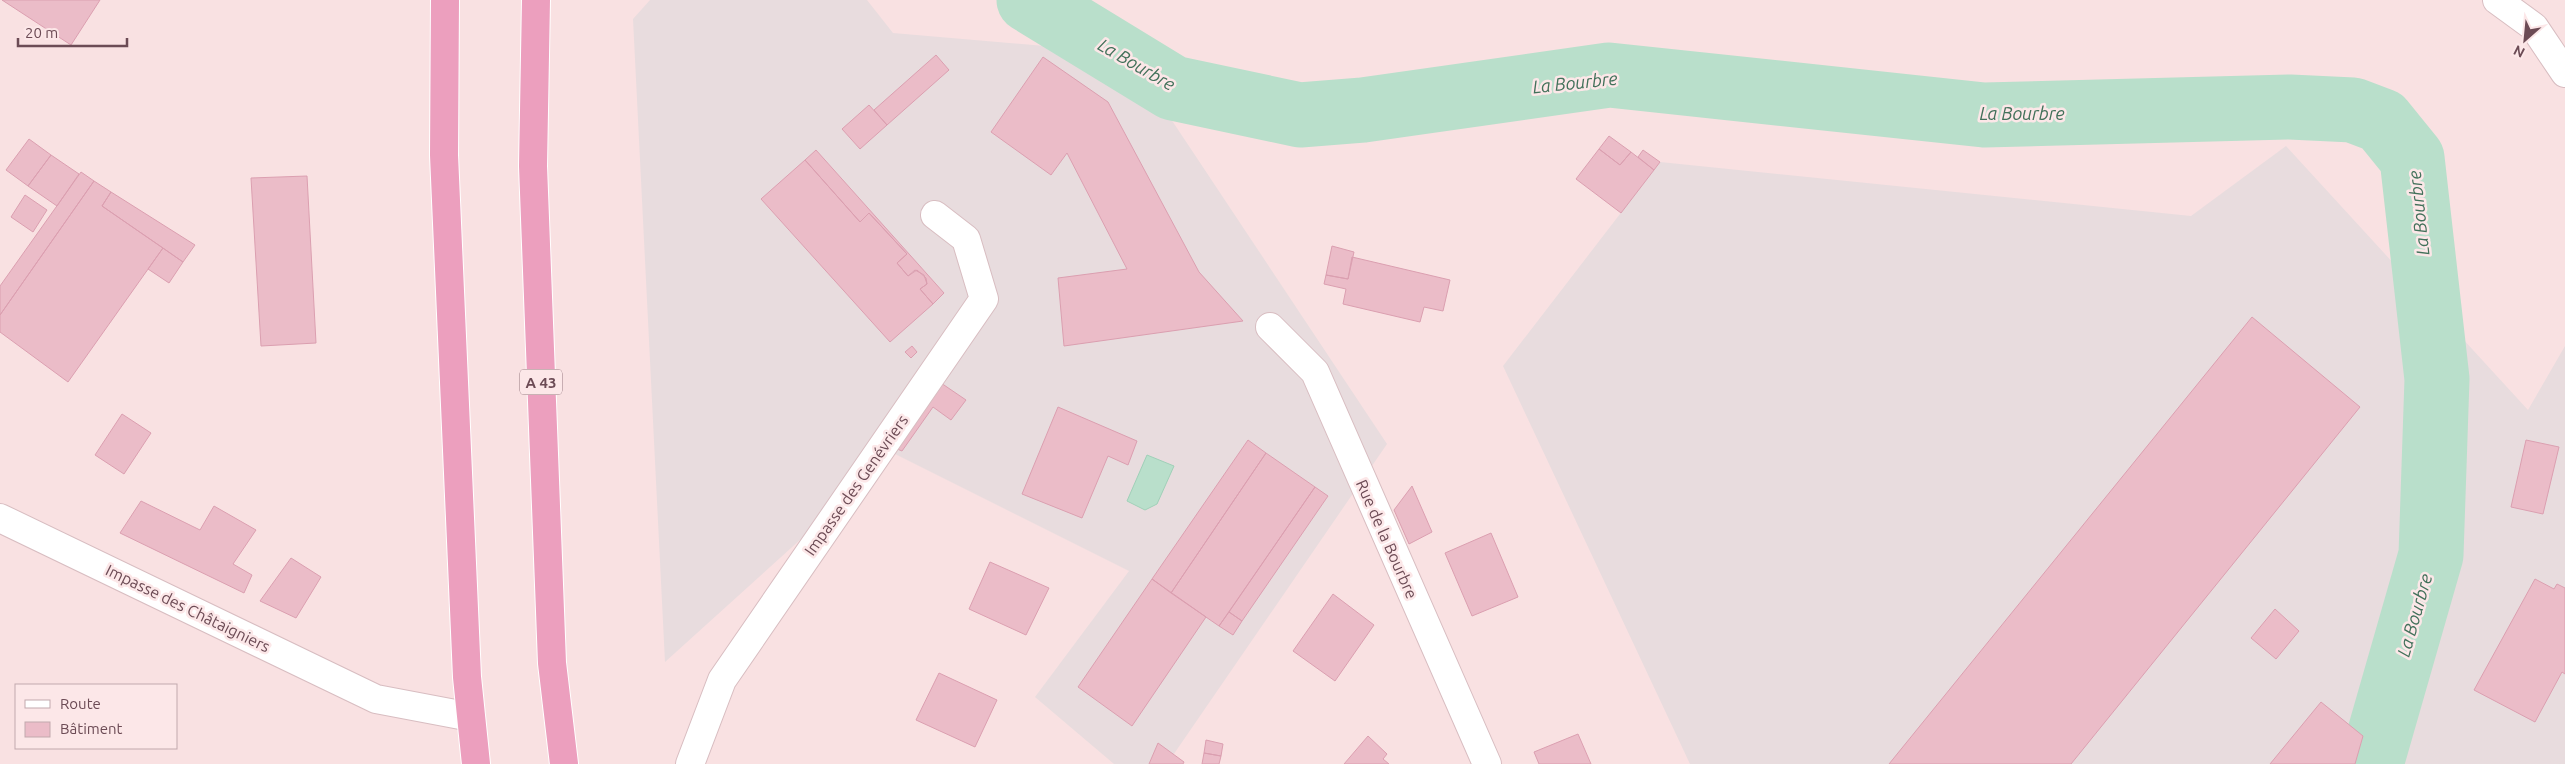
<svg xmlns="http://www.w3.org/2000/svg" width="2565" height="764" font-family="Ubuntu,sans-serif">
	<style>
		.industrial { fill: #e8dcde }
		.water { fill: #b9dfcb; stroke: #a0d0b8 }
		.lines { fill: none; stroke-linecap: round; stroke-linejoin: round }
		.river { stroke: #b9dfcb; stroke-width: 65 }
		.building { fill: #ebbcc8; stroke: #db9fb0 }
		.minor-casing { stroke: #d8bdc1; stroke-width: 30 }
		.highway-casing { stroke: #fff; stroke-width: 30 }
		.minor { stroke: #fff; stroke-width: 28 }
		.highway { stroke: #ec9fbe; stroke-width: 28 }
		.labels { text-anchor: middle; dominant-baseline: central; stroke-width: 5; stroke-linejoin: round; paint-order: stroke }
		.shield { fill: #fce7e8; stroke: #977a81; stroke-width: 1 }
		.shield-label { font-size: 15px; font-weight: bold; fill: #6c4b55 }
		.street-label { font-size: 16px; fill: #6c4b55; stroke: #fce7e8 }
		.water-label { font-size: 18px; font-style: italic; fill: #42715a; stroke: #fce7e8 }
	</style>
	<rect width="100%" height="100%" fill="#f9e1e2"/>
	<!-- industrial -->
	<path class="industrial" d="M650 0H867L893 33 1091 50 1153 92 1387 444 1167 764H1114L1035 697 1129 571 895 454 665 662 633 19Z
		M2286 146 2528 410 2565 346V764H1690L1503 366 1660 162 2191 216Z"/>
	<!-- water -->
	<path class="water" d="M1147 455 1174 466 1157 504 1145 510 1127 501Z"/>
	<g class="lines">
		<!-- river -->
		<path class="river" d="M1029 0 1173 88 1300 115 1363 110 1609 75 1984 115 2290 107 2353 110 2382 121 2412 158 2437 379 2431 555 2371 764"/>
	</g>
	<!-- building -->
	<path class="building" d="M2 0H100L71 45Z
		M936 55 949 70 887 125 874 110Z
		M1043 57 1108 102 1199 272 1243 321 1064 346 1058 278 1127 269 1067 153 1051 175 991 132Z
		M869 105 887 125 860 149 842 129Z
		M1609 136 1631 152 1620 165 1599 149Z
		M29 139 51 155 28 186 6 170Z
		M1599 149 1620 165 1631 152 1654 170 1621 213 1576 179Z
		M816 150 944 293 933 304 920 289 927 284 924 275 915 270 908 276 897 263 907 254 869 213 860 222 805 160Z
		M1643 150 1660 162 1654 170 1638 157Z
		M51 155 79 174 57 206 28 186Z
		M805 160 860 222 869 213 907 254 897 263 908 276 917 270 926 278 927 284 920 289 933 304 890 342 761 199Z
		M81 172 94 181 0 315V286Z
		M307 176 316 343 261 346 251 178Z
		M94 181 111 192 102 206 163 248 68 382 0 332V315Z
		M111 192 195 245 183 262 102 206Z
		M25 195 47 210 33 232 11 217Z
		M1332 246 1354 252 1348 279 1326 275Z
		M163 248 183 262 169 283 148 269Z
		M1352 257 1450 280 1443 311 1424 307 1420 322 1343 304 1346 289 1324 284 1326 275 1348 279Z
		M2252 317 2360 407 2071 764H1889Z
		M912 346 917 352 911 358 905 352Z
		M941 383 966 400 951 420 933 407 902 451 890 446Z
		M1058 407 1137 441 1128 465 1108 456 1082 518 1022 494Z
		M122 414 151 433 124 474 95 455Z
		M1248 440 1266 453 1171 593 1152 579Z
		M2526 440 2559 447 2543 514 2511 507Z
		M1266 453 1315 487 1219 626 1171 593Z
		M1412 486 1432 532 1409 544 1394 510Z
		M1315 487 1328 496 1242 621 1229 612Z
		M141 501 200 530 214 506 256 530 233 564 252 575 244 593 120 533Z
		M1491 533 1518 597 1472 616 1445 553Z
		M291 558 321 577 296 618 260 601Z
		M990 562 1049 588 1026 635 969 609Z
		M1152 579 1206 617 1132 726 1078 687Z
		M2535 579 2554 589 2557 584 2565 588V674L2562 672 2535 722 2474 690Z
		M1333 594 1374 625 1335 681 1293 651Z
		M2275 609 2299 631 2276 659 2251 638Z
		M1229 612 1242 621 1233 635 1219 626Z
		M939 673 997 700 975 747 916 720Z
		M2321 702 2363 736 2355 764H2270Z
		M1578 734 1591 764H1539L1534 752Z
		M1368 736 1387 754 1383 759 1389 764H1344Z
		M1206 740 1223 744 1221 756 1204 753Z
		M1158 743 1184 762 1183 764H1149Z
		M1204 753 1221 756 1219 764H1202Z"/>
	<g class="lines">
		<!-- minor casing -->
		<g class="minor-casing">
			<path id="minor" d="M2497 0 2534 27 2565 73
				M1270 327 1315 372 1487 764
				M0 518 376 699 471 717
				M690 764 722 680 984 299 966 239 935 215"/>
		</g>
		<!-- highway casing -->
		<g class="highway-casing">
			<path id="highway" d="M445 0 444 155 467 677 476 764
				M536 0 533 166 552 663 564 764"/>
		</g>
		<!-- minor -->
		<use href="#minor" class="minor"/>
		<!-- highway -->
		<use href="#highway" class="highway"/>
	</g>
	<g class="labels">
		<!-- shield labels -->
		<rect class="shield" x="520" y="369.5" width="42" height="25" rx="4"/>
		<g class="shield-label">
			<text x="541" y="382">A 43</text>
		</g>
		<!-- street labels -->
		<g class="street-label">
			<text transform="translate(856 485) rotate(-55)">Impasse des Genévriers</text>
			<text transform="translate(1387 539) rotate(66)">Rue de la Bourbre</text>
			<text transform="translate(188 608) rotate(26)">Impasse des Châtaigniers</text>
		</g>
		<!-- water labels -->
		<g class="water-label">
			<text transform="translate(1137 64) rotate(30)">La Bourbre</text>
			<text transform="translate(1575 82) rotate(-6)">La Bourbre</text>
			<text x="2022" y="113">La Bourbre</text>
			<text transform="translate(2418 213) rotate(-96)">La Bourbre</text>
			<text transform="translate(2414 615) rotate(-74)">La Bourbre</text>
		</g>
	</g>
	<!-- legend -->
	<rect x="15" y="684" width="162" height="65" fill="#fce7e8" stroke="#c2a9ad"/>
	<rect x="25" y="700" width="25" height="8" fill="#ffffff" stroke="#c2a9ad"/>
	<text x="60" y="709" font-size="15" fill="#6c4b55">Route</text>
	<rect x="25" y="722" width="25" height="15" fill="#ebbcc8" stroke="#c2a9ad"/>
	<text x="60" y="734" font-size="15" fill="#6c4b55">Bâtiment</text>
	<!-- north arrow -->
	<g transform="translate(2525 40) rotate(207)" stroke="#fce7e8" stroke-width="4" paint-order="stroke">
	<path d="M0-4L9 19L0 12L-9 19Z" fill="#6c4b55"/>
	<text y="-8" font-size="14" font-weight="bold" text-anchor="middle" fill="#6c4b55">N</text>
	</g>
	<!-- scale -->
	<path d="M18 38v8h109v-8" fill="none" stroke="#6c4b55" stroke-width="2.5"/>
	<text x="25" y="38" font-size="15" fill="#6c4b55" stroke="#fce7e8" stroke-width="4" paint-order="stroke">20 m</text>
</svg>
